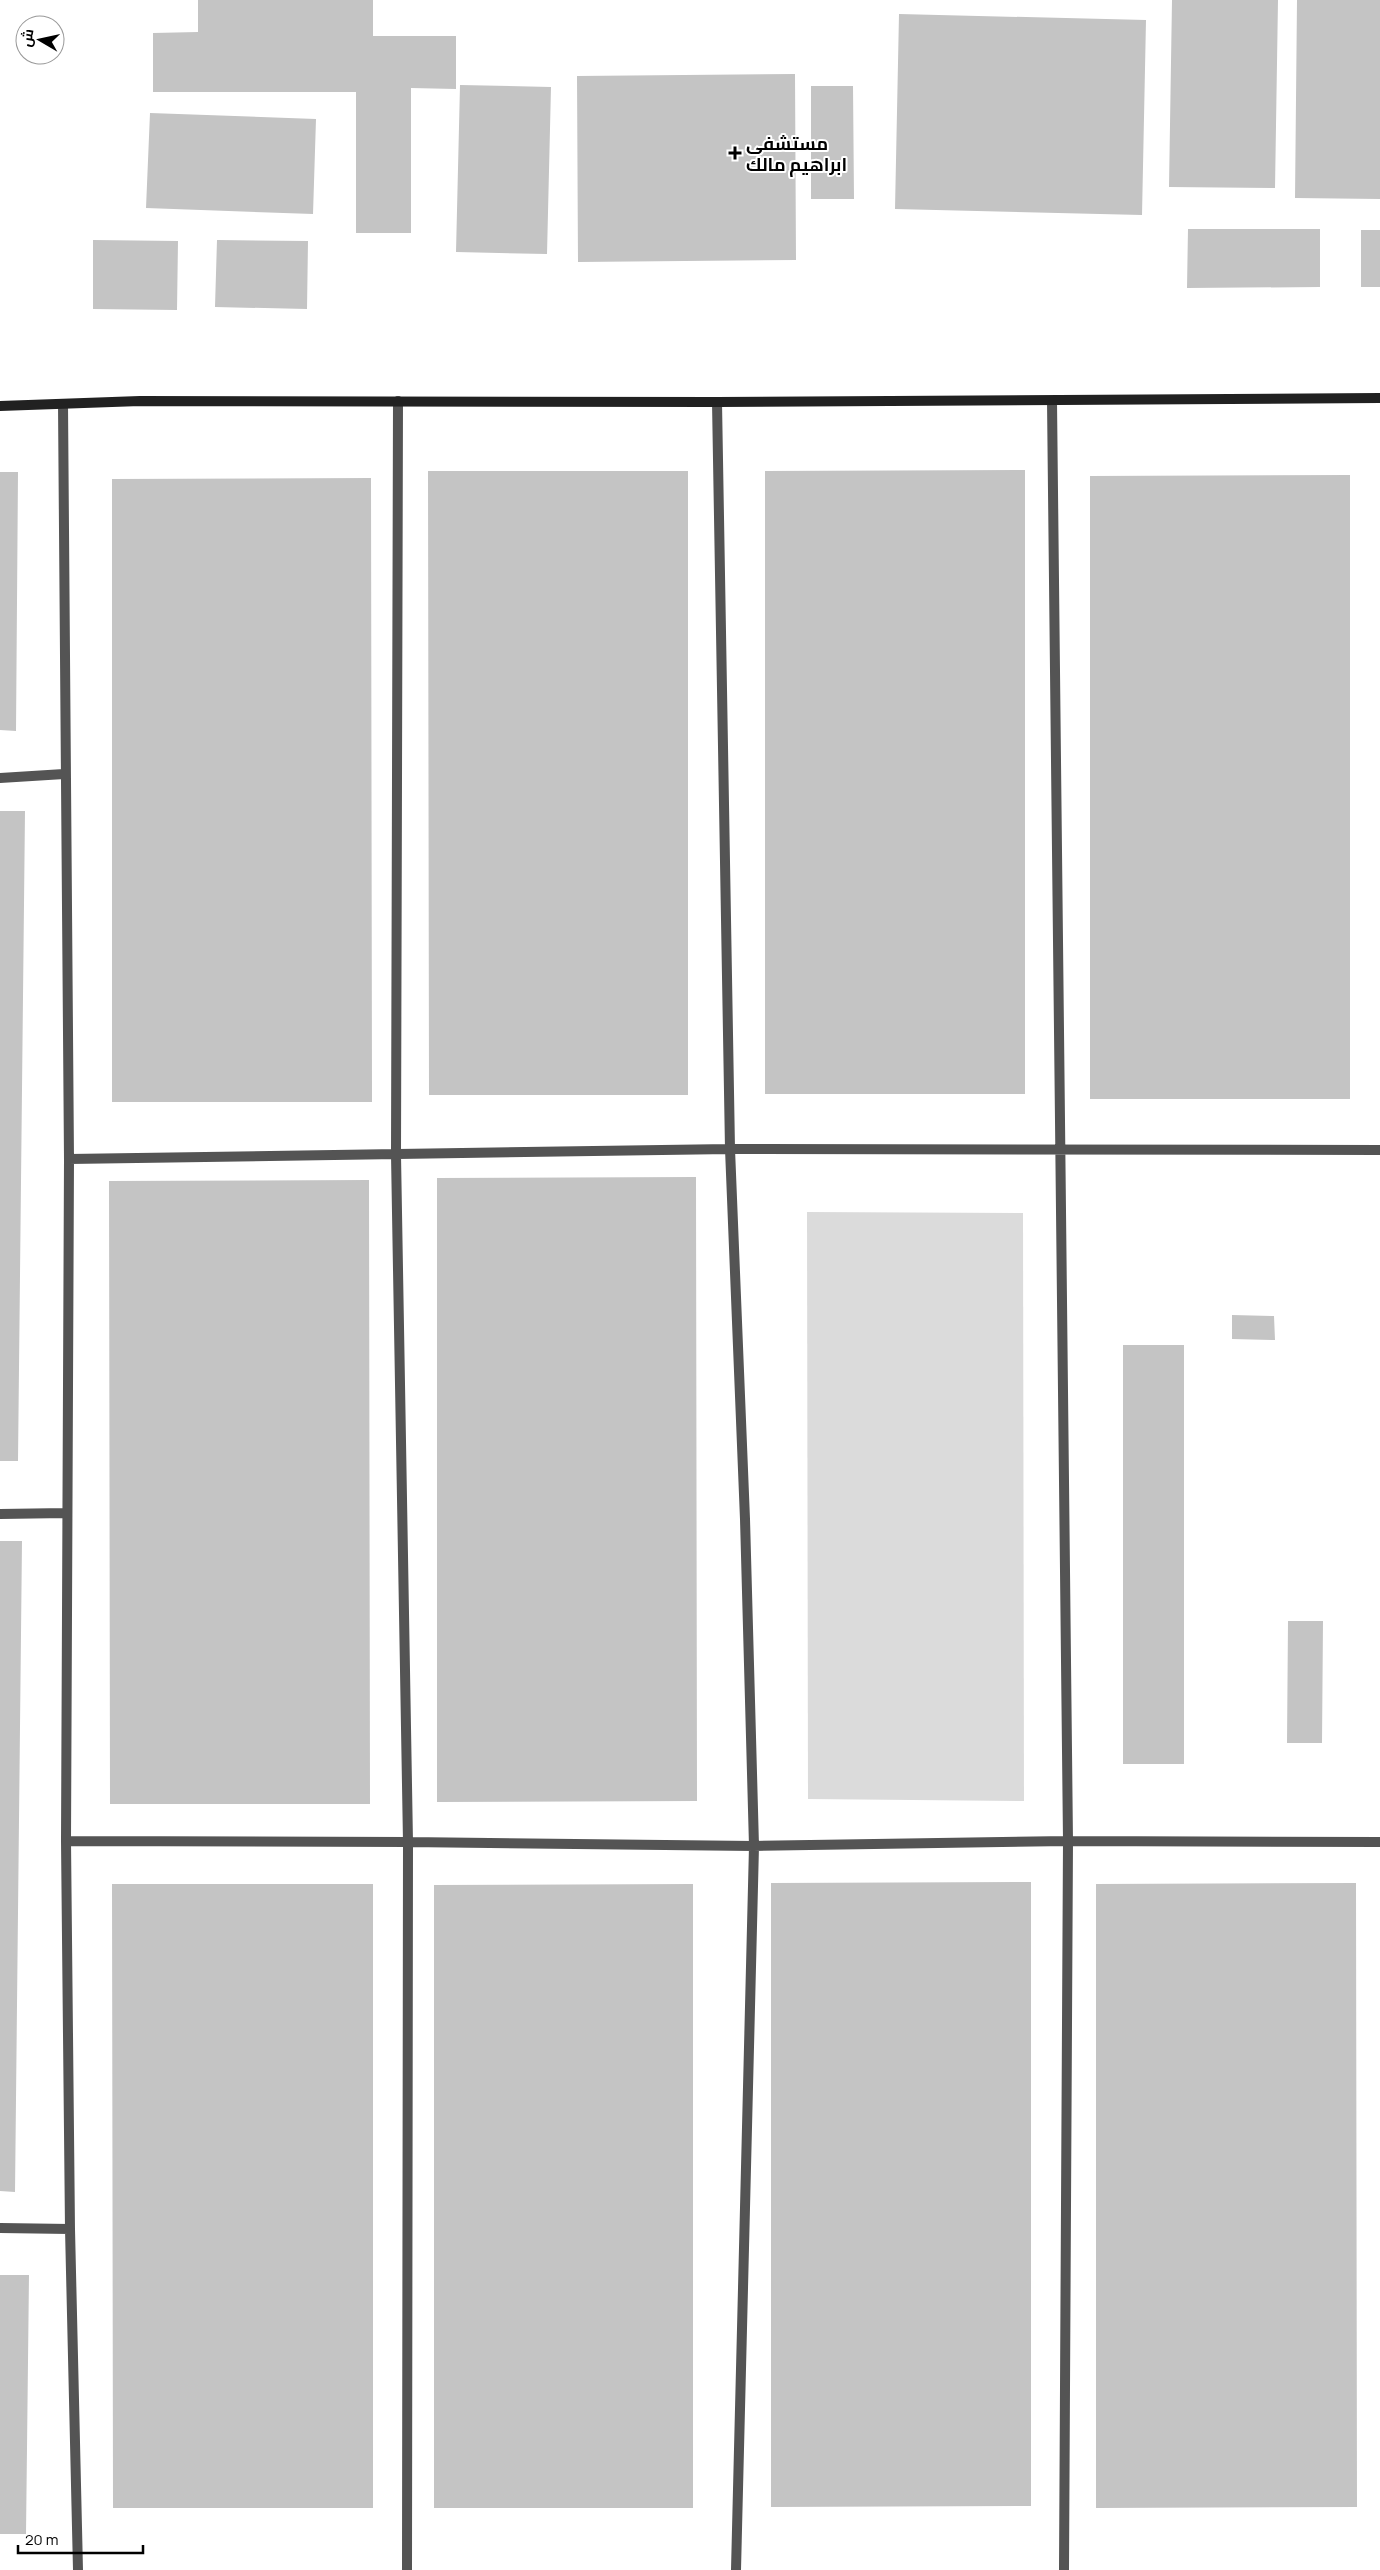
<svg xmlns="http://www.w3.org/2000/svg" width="1380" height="2570" font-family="Manrope,Cairo,sans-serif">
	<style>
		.green { fill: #dbdbdb }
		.building { fill: #c4c4c4 }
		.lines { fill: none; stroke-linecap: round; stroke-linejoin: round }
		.street { stroke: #545454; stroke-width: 10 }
		.secondary { stroke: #212121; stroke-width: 10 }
		.poi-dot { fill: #000; stroke: #fff; stroke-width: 2 }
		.labels { text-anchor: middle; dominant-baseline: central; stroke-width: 4; stroke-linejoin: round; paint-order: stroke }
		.poi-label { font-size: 18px; font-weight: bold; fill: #000; stroke: #fff; text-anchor: start }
	</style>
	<rect width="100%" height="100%" fill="#fff"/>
	<!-- green -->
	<path class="green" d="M807 1212 1023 1213 1024 1801 808 1799Z"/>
	<!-- building -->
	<path class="building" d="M198 0H373V36H456V89L411 88V233H356V92H153V33L198 32Z
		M1172 0H1278L1275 188 1169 187Z
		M1297 0H1380V199L1295 198Z
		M899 14 1146 20 1142 215 895 209Z
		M795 74 796 260 578 262 577 76Z
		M460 85 551 87 547 254 456 252Z
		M811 86H853L854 199H811Z
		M150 113 316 119 313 214 146 208Z
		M1188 229H1320V287L1187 288Z
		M1361 230H1380V287H1361Z
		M93 240 178 241 177 310 93 309Z
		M217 240 308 241 307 309 215 307Z
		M1025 470V1094H765V471Z
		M428 471H688V1095H429Z
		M0 472H18L16 731 0 730Z
		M1350 475V1099H1090V476Z
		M371 478 372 1102H112V479Z
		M0 811H25L18 1461H0Z
		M696 1177 697 1801 437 1802V1178Z
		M369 1180 370 1804H110L109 1181Z
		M1232 1315 1274 1316 1275 1340 1232 1339Z
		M1123 1345H1184V1764H1123Z
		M0 1541H22L15 2192 0 2191Z
		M1288 1621H1323L1322 1743H1287Z
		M1031 1882V2506L771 2507V1883Z
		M1356 1883 1357 2507 1096 2508V1884Z
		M112 1884H373V2508H113Z
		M693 1884V2508H434V1885Z
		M0 2275H29L26 2534H0Z"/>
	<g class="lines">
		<!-- street -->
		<path class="street" d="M398 401 396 1155 408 1842 407 2570
			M1052 401 1068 1841 1064 2570
			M717 402 730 1149 745 1519 754 1846 736 2570
			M63 404 69 1159 66 1841 70 2229 78 2570
			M0 778 64 774
			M69 1159 730 1149 1380 1150
			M0 1514 66 1513
			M66 1841 408 1842 754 1846 1068 1841 1380 1842
			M0 2228 70 2229"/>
		<!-- secondary -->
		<path class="secondary" d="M0 406 140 401 717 402 1380 398"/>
	</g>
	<!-- markers -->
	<path class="poi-dot" d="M732.5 145.5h5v5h5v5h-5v5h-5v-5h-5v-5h5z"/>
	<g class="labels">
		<!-- poi labels -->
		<g class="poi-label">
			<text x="746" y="143">مستشفى<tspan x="746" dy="21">ابراهيم مالك</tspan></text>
		</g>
	</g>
	<!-- north arrow -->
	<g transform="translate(40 40) rotate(279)"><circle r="24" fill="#ffffff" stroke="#999999"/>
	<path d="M0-4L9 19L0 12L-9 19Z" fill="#000000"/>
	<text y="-8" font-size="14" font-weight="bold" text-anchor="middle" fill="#000000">ش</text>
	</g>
	<!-- scale -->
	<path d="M18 2545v8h125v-8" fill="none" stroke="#000000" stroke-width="2.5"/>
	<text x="25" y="2545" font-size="15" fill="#000000" stroke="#ffffff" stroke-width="4" paint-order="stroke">20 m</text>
</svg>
